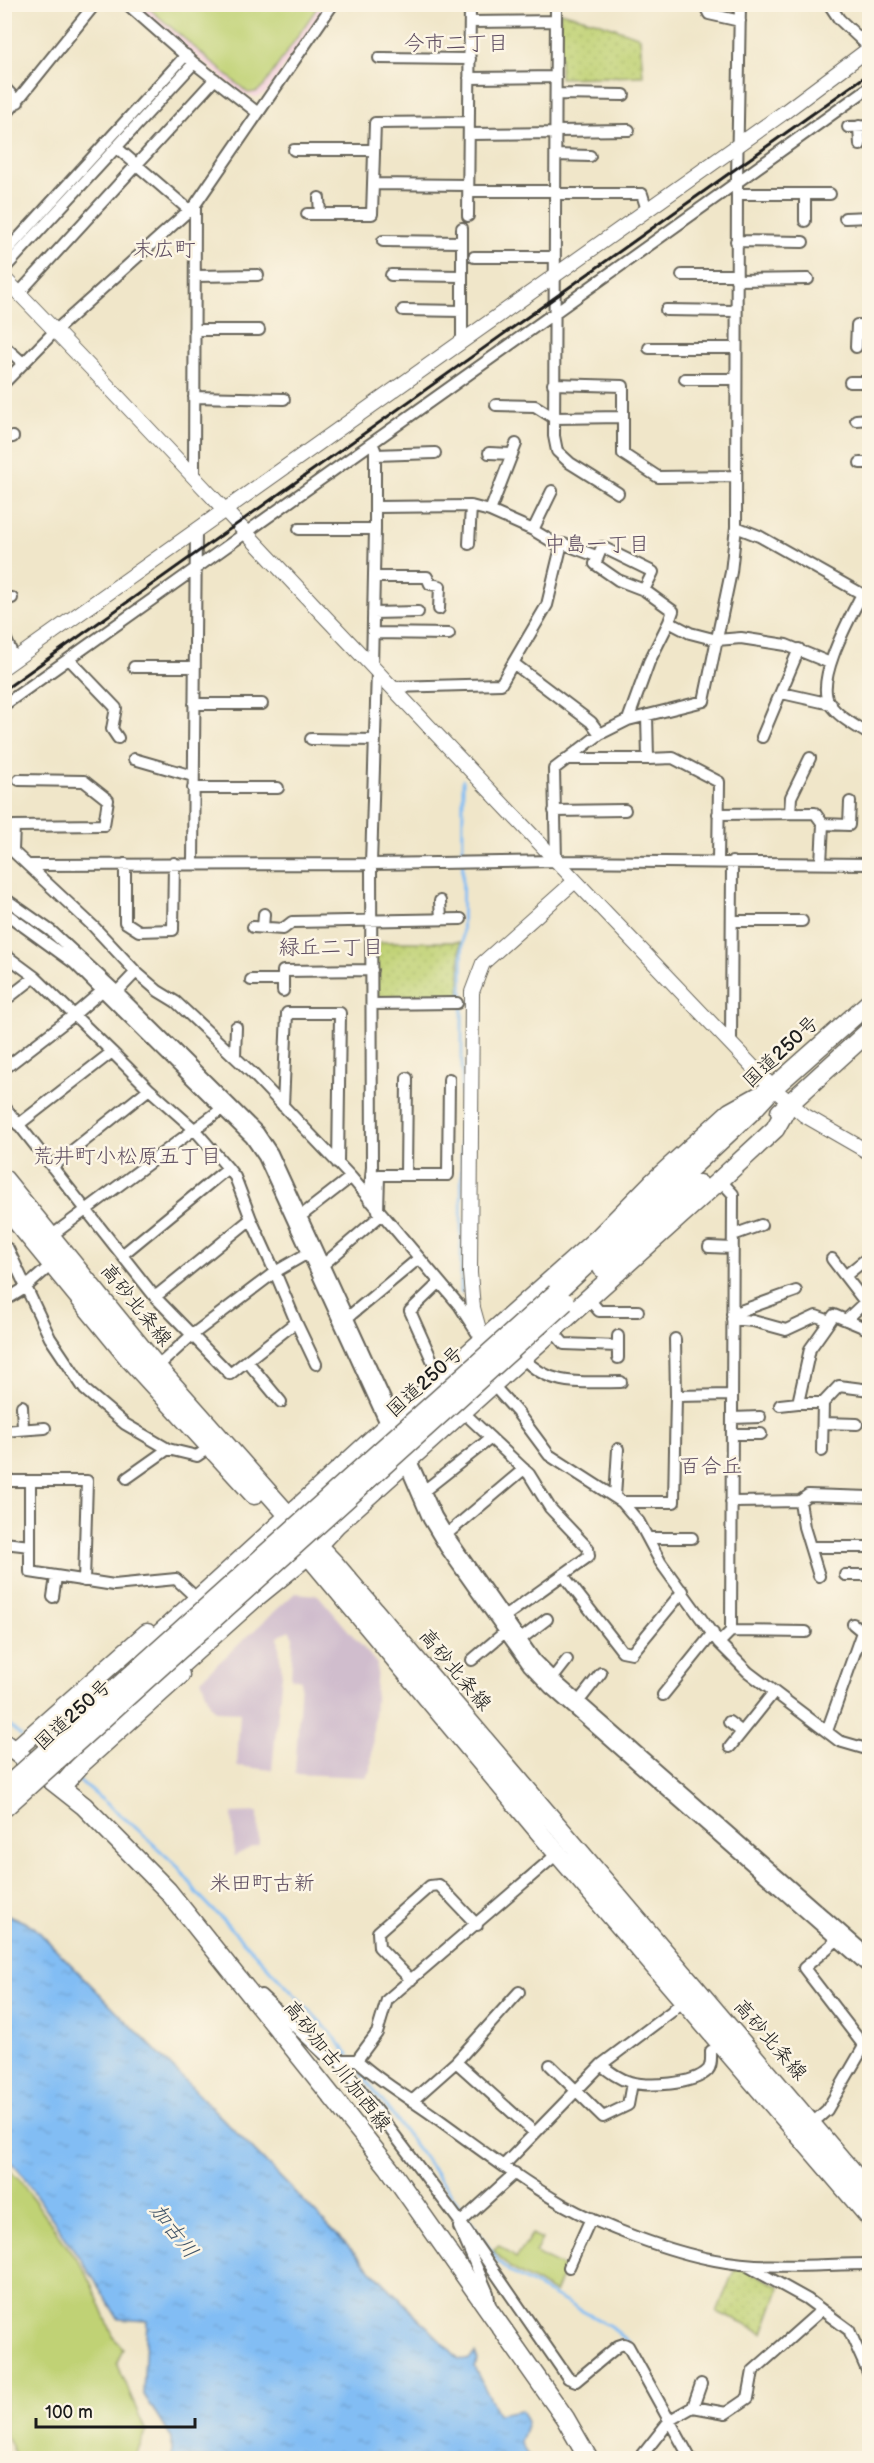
<svg xmlns="http://www.w3.org/2000/svg" width="874" height="2463" font-family="'Balsamiq Sans','Klee One',sans-serif">
	<style>
		.built { fill: #f4cfdd }
		.industrial { fill: #d0bdcd }
		.green { fill: #c0d274; stroke: #6e7748; stroke-width: 1.5 }
		.park { fill: url(#park-dots); stroke: #6e7748; stroke-width: 1.5 }
		.water { fill: url(#water-ripples); stroke: #4f6c88; stroke-width: 1.5 }
		.lines { fill: none; stroke-linecap: round; stroke-linejoin: round }
		.stream { stroke: #82bdf4; stroke-width: 3 }
		.minor-casing { stroke: #666359; stroke-width: 14 }
		.tertiary-casing { stroke: #666359; stroke-width: 16 }
		.primary-casing { stroke: #666359; stroke-width: 21 }
		.trunk-casing { stroke: #666359; stroke-width: 21 }
		.minor { stroke: #fff; stroke-width: 10 }
		.tertiary { stroke: #fff; stroke-width: 14 }
		.primary { stroke: #fff; stroke-width: 18 }
		.trunk { stroke: #fff; stroke-width: 18 }
		.rail { stroke: #1c1c1c; stroke-width: 3 }
		.trunk-bridge-casing { stroke: #666359; stroke-width: 21; stroke-linecap: butt }
		.trunk-bridge { stroke: #fff; stroke-width: 18 }
		.labels { text-anchor: middle; dominant-baseline: central; stroke-width: 5; stroke-linejoin: round; paint-order: stroke }
		.street-label { font-size: 20px; fill: #1c1c1c; stroke: #fcf5e5 }
		.neighbourhood-label { font-size: 21px; fill: #5b4a5e; stroke: #fcf5e5 }
		.water-label { font-size: 21px; font-style: italic; fill: #405468; stroke: #fcf5e5 }
	</style>
	<defs>
		<pattern id="park-dots" width="8" height="8" patternUnits="userSpaceOnUse" patternTransform="scale(1.5)"><rect width="8" height="8" fill="#c0d274"/><path d="M2 2h.1M6 6h.1" fill="none" stroke="#a4b464" stroke-width="1.8" stroke-linecap="round"/></pattern>
		<pattern id="water-ripples" width="26" height="14" patternUnits="userSpaceOnUse" patternTransform="scale(1.5)"><rect width="26" height="14" fill="#82bdf4"/><path d="M2 4q2-2 4 0t4 0M15 11q2-2 4 0t4 0" fill="none" stroke="#70a2d1"/></pattern>
	</defs>
	<rect width="100%" height="100%" fill="#fcf5e5"/>
	<filter id="ink" filterUnits="userSpaceOnUse"><feTurbulence type="fractalNoise" baseFrequency=".0167" numOctaves="2"/><feDisplacementMap in="SourceGraphic" scale="12" xChannelSelector="R" yChannelSelector="G"/><feConvolveMatrix kernelMatrix="1 2 1 2 8 2 1 2 1" color-interpolation-filters="sRGB"/></filter>
	<filter id="wash" filterUnits="userSpaceOnUse"><feTurbulence type="fractalNoise" baseFrequency=".008" numOctaves="4" result="noise"/><feDisplacementMap in="SourceGraphic" scale="24" xChannelSelector="R" yChannelSelector="G"/><feGaussianBlur stdDeviation="1.35" result="paint"/><feColorMatrix in="noise" values="0 0 0 0 0 0 0 0 0 0 0 0 0 0 0 0 0 1.4 0 .05"/><feComposite in="paint" operator="in"/></filter>
	<g filter="url(#wash)">
		<rect width="100%" height="100%" fill="#f0e6c9"/>
		<!-- built -->
		<path class="built" d="M134 5H327L266 93 257 97 244 95Z"/>
		<!-- industrial -->
		<path class="industrial" d="M295 1593 318 1595 377 1664 371 1769 366 1777 295 1774 301 1680 291 1678 293 1637 289 1630 278 1637 282 1674 272 1770 237 1766 240 1712 216 1711 210 1704 201 1679Z
			M258 1812 259 1844 234 1856 232 1813Z"/>
		<!-- green -->
		<path class="green" d="M145 5H319L263 87 256 92 248 93Z
			M5 2168 19 2179 87 2274 114 2338 123 2348 117 2363 146 2432 135 2458H17L5 2435Z
			M532 2234 542 2239 535 2253 566 2268 555 2293 510 2268 493 2250 499 2245 516 2258Z"/>
		<!-- park -->
		<path class="park" d="M560 12 598 22 640 37 643 76 560 78Z
			M375 942H460V1001L375 1000Z
			M735 2268 743 2269 780 2286 763 2333 717 2312Z"/>
		<!-- water -->
		<path class="water" d="M4 1913 33 1926 459 2359 468 2360 475 2353 478 2361 474 2367 498 2414 521 2410 527 2422 520 2442 529 2458H172V2439L143 2393 147 2321 118 2319 92 2276 20 2172 5 2156Z"/>
		<g class="lines">
			<!-- stream -->
			<path class="stream" d="M461 1292 463 780
				M4 1721 21 1736
				M76 1778 136 1828 179 1868 198 1894 330 2032 348 2054
				M361 2073 449 2191 499 2262 510 2272 610 2326 629 2342"/>
		</g>
	</g>
	<g filter="url(#ink)">
		<g class="lines">
			<!-- minor casing -->
			<g class="minor-casing">
				<path id="minor" d="M127 4 194 63 258 113
					M556 4 554 436 557 451 570 463 618 493
					M704 4 709 14 740 21
					M829 4 839 19 870 48
					M470 22 556 21
					M379 58 470 59
					M469 78 556 77
					M4 87 18 102
					M556 94 624 95
					M4 117 95 4
					M859 126 860 145
					M848 127 870 126
					M556 131 629 130
					M469 134 556 133
					M116 147 189 210
					M294 150H374
					M556 155 590 156
					M373 184 468 185
					M469 191H556
					M555 194H642L647 210
					M737 194H830
					M319 198 320 214
					M307 214H372L375 123 469 122
					M468 216 470 4
					M845 218 870 217
					M805 221V194
					M462 228V342
					M383 241 462 242
					M736 241 803 242
					M4 254 186 55
					M474 257H554
					M4 269 194 63
					M391 275 462 276
					M682 275H736
					M195 276 258 275
					M736 280 808 279
					M19 293 215 79
					M403 310 462 311
					M666 310 735 311
					M194 330H259
					M4 346 23 363
					M856 347 857 325 870 326
					M649 348H735
					M685 379H735
					M850 382H870
					M4 383 55 331 195 205 333 4
					M194 397 284 399
					M496 405 535 406 554 418 623 417V386L553 384
					M623 417V454L658 477 734 476
					M856 420 870 419
					M4 438 13 437
					M372 443 375 450V529
					M489 453 512 454
					M375 455 435 453
					M860 463H870
					M194 475 195 205
					M471 506 490 511 516 444
					M375 507 471 506 469 544
					M490 511 533 530 552 491
					M736 527 759 536 862 594H869
					M299 529H375L372 666
					M533 530 561 547 564 544 596 556
					M374 577H427L430 584 440 586 439 609
					M644 590 618 580 595 564 602 547 653 572 644 590 673 611 669 622
					M862 594C851 616 815 679 829 703 838 717 856 726 870 735
					M4 598H12
					M373 613 418 612
					M373 633 449 634
					M4 635 15 660
					M69 659 116 708 112 729 118 738
					M513 663 547 605 561 547
					M134 667H194
					M393 687 501 684 513 663 591 722 600 734
					M782 693 831 704
					M194 704H262
					M4 705C293 499 582 294 870 87
					M628 720 649 662 669 622 690 633 717 640 741 638 786 645 830 663
					M762 737 799 649
					M311 739 375 740
					M134 759 193 776
					M566 759H648L647 715
					M648 759 673 758 719 782 718 862
					M193 788H278
					M554 811 625 810
					M790 813 791 797 810 758
					M718 814 815 813 823 824 849 825 850 802
					M4 843 94 927 136 972 158 991 176 1002 253 1074 351 1177 459 1305 477 1333
					M13 850 14 826 104 825 108 800 84 781 19 780
					M556 861 554 769 600 734 628 720 704 701 731 572 736 527 737 178 740 4
					M193 863 196 530
					M821 863 823 824
					M125 864V922L139 931 173 930 174 863
					M30 865 371 864 556 861 870 864
					M4 898 51 931 117 992 258 1132 272 1153 396 1423
					M440 901 441 919
					M4 912 74 963 251 1138 264 1157 388 1428
					M732 921H802
					M253 927 283 929 292 922 461 919
					M263 928 264 914
					M4 954 35 977
					M251 980H283
					M283 991V971L372 970
					M117 992 136 972
					M4 1001 35 977 74 1015 103 990
					M372 1004 457 1003
					M731 1044 732 862
					M235 1056 236 1027
					M4 1069 74 1015 112 1052
					M4 1106 155 1297 230 1374 296 1322 275 1272 308 1253
					M283 1106 287 1013H340L338 1164
					M18 1125 112 1052 149 1089
					M52 1167 149 1089 194 1129 228 1168
					M406 1175 407 1078
					M369 1200 372 1167 371 864 377 671
					M378 1211 379 1175H448L449 1079
					M297 1219 351 1177
					M733 1235 761 1225
					M51 1236 223 1108
					M4 1247 8 1249 50 1338 85 1390 125 1424 168 1449 197 1456 210 1447
					M709 1247 733 1248
					M122 1255 228 1168 235 1177 251 1219
					M832 1259 865 1302 846 1320
					M323 1265 381 1215
					M845 1276 870 1256
					M439 1283 410 1311 440 1378
					M155 1297 251 1219 275 1272 192 1335 157 1367
					M588 1298 599 1311H638
					M4 1301 25 1288 51 1265
					M732 1314 796 1291
					M347 1318 418 1259
					M732 1319 753 1321 786 1330 816 1316 830 1321
					M296 1322 316 1364
					M552 1330 564 1344 618 1346
					M675 1339 676 1396
					M522 1357C550 1388 583 1382 621 1382
					M618 1358V1336
					M247 1361 281 1402
					M492 1384 517 1412 549 1455 622 1502 639 1522 661 1563 719 1643 748 1672 839 1741 870 1750
					M798 1403H823L822 1451
					M823 1403 839 1386 870 1390
					M780 1405 798 1403 810 1349 834 1315 870 1330
					M22 1406 23 1429
					M462 1411 529 1474 550 1508 588 1548 589 1556 500 1620
					M732 1418 760 1417
					M823 1423 857 1424
					M4 1431 45 1428
					M732 1434H761
					M408 1454 436 1516 447 1534 535 1660 556 1681 870 1956
					M407 1469 429 1520 445 1547 529 1666 550 1688 870 1969
					M127 1478 168 1449
					M4 1481H87L84 1581
					M30 1481V1572L114 1585 176 1579 191 1593
					M425 1490 491 1438
					M615 1497 618 1449
					M800 1501 804 1527 819 1576
					M622 1502H674L676 1396 732 1395
					M731 1502 800 1501 808 1495 870 1497
					M447 1534 524 1469
					M648 1538H692
					M4 1543 30 1546
					M811 1547H870
					M563 1575 622 1651 632 1653 683 1591
					M845 1575H870
					M53 1597 56 1577
					M853 1624 870 1638
					M731 1631 806 1632
					M521 1639 547 1619
					M719 1643 731 1631 733 1194 720 1180
					M472 1660 505 1632
					M553 1678 567 1660
					M663 1695 713 1633
					M579 1701 601 1673
					M729 1722 742 1732
					M827 1731 862 1632
					M730 1747 774 1692
					M837 1940 804 1968 864 2046
					M411 1980 379 1947 378 1932 430 1886 439 1885 477 1925
					M261 1995 325 2055 338 2060H357C380 2082 408 2097 434 2116 476 2146 517 2178 562 2204 601 2226 670 2252 715 2260 765 2270 819 2264 870 2264
					M338 2060 463 2226 568 2378 576 2381 618 2346 624 2344 628 2346 690 2458
					M357 2060 377 2033 387 2000 557 1854
					M456 2062 535 2133
					M550 2065 603 2117 628 2105 632 2083
					M601 2065C610 2072 619 2079 630 2082 648 2087 694 2085 708 2070 712 2065 711 2057 711 2051
					M412 2101 456 2062 519 1992
					M808 2127 827 2110 870 2036
					M503 2166 602 2064 671 2012 686 1998
					M744 2264 807 2299 849 2330 870 2377
					M569 2267 591 2218
					M490 2307 488 2293 459 2227 460 2223 515 2173
					M693 2407 726 2413 748 2398 753 2371 816 2315 820 2309
					M640 2458 670 2420 693 2407 701 2384"/>
			</g>
			<!-- tertiary casing -->
			<g class="tertiary-casing">
				<path id="tertiary" d="M4 278C109 385 210 495 313 604 466 766 619 927 773 1088L804 1115 870 1153
					M4 667 782 114 870 48
					M482 1340 473 1308 470 1273 472 992 483 963 575 881"/>
			</g>
			<!-- primary casing -->
			<g class="primary-casing">
				<path id="primary" d="M4 1179 157 1367 289 1516 334 1563 870 2193
					M4 1206 131 1361 254 1495
					M299 1544 545 1839 870 2218
					M4 1743 84 1806 168 1891 389 2168 565 2418 588 2458"/>
			</g>
			<!-- trunk casing -->
			<g class="trunk-casing">
				<path id="trunk" d="M780 1112 870 1030
					M602 1268 699 1184
					M556 1293 750 1113 773 1088 870 1002
					M142 1650 387 1426 598 1238 652 1183 730 1112 773 1088
					M166 1678 254 1599 308 1555 336 1525 720 1180 775 1129 789 1104
					M14 1751 147 1633
					M61 1787 82 1763 180 1675"/>
			</g>
			<!-- minor -->
			<use href="#minor" class="minor"/>
			<!-- tertiary -->
			<use href="#tertiary" class="tertiary"/>
			<!-- primary -->
			<use href="#primary" class="primary"/>
			<!-- trunk -->
			<use href="#trunk" class="trunk"/>
			<!-- rail -->
			<path class="rail" d="M4 690 870 73"/>
			<!-- trunk-bridge casing -->
			<g class="trunk-bridge-casing">
				<path id="trunk-bridge" d="M4 1789 556 1293
					M4 1808 565 1302"/>
			</g>
			<!-- trunk-bridge -->
			<use href="#trunk-bridge" class="trunk-bridge"/>
		</g>
	</g>
	<g class="labels">
		<!-- street labels -->
		<g class="street-label">
			<text transform="translate(781 1052) rotate(-43)">国道250号</text>
			<text transform="translate(136 1305) rotate(51)">高砂北条線</text>
			<text transform="translate(425 1382) rotate(-42)">国道250号</text>
			<text transform="translate(455 1670) rotate(50)">高砂北条線</text>
			<text transform="translate(73 1715) rotate(-42)">国道250号</text>
			<text transform="translate(770 2040) rotate(49)">高砂北条線</text>
			<text transform="translate(337 2066) rotate(52)">高砂加古川加西線</text>
		</g>
		<!-- neighbourhood labels -->
		<g class="neighbourhood-label">
			<text x="456" y="43">今市二丁目</text>
			<text x="164" y="249">末広町</text>
			<text x="597" y="544">中島一丁目</text>
			<text x="331" y="947">緑丘二丁目</text>
			<text x="127" y="1156">荒井町小松原五丁目</text>
			<text x="711" y="1466">百合丘</text>
			<text x="262" y="1883">米田町古新</text>
		</g>
		<!-- water labels -->
		<g class="water-label">
			<text transform="translate(174 2231) rotate(52)">加古川</text>
		</g>
	</g>
	<!-- margin -->
	<rect width="874" height="2463" fill="none" stroke="#fcf5e5" stroke-width="24"/>
	<!-- scale -->
	<path d="M36 2418v9h159v-9" fill="none" stroke="#1c1c1c" stroke-width="3"/>
	<text x="45" y="2418" font-size="18" fill="#1c1c1c" stroke="#fcf5e5" stroke-width="4.5" paint-order="stroke">100 m</text>
</svg>
